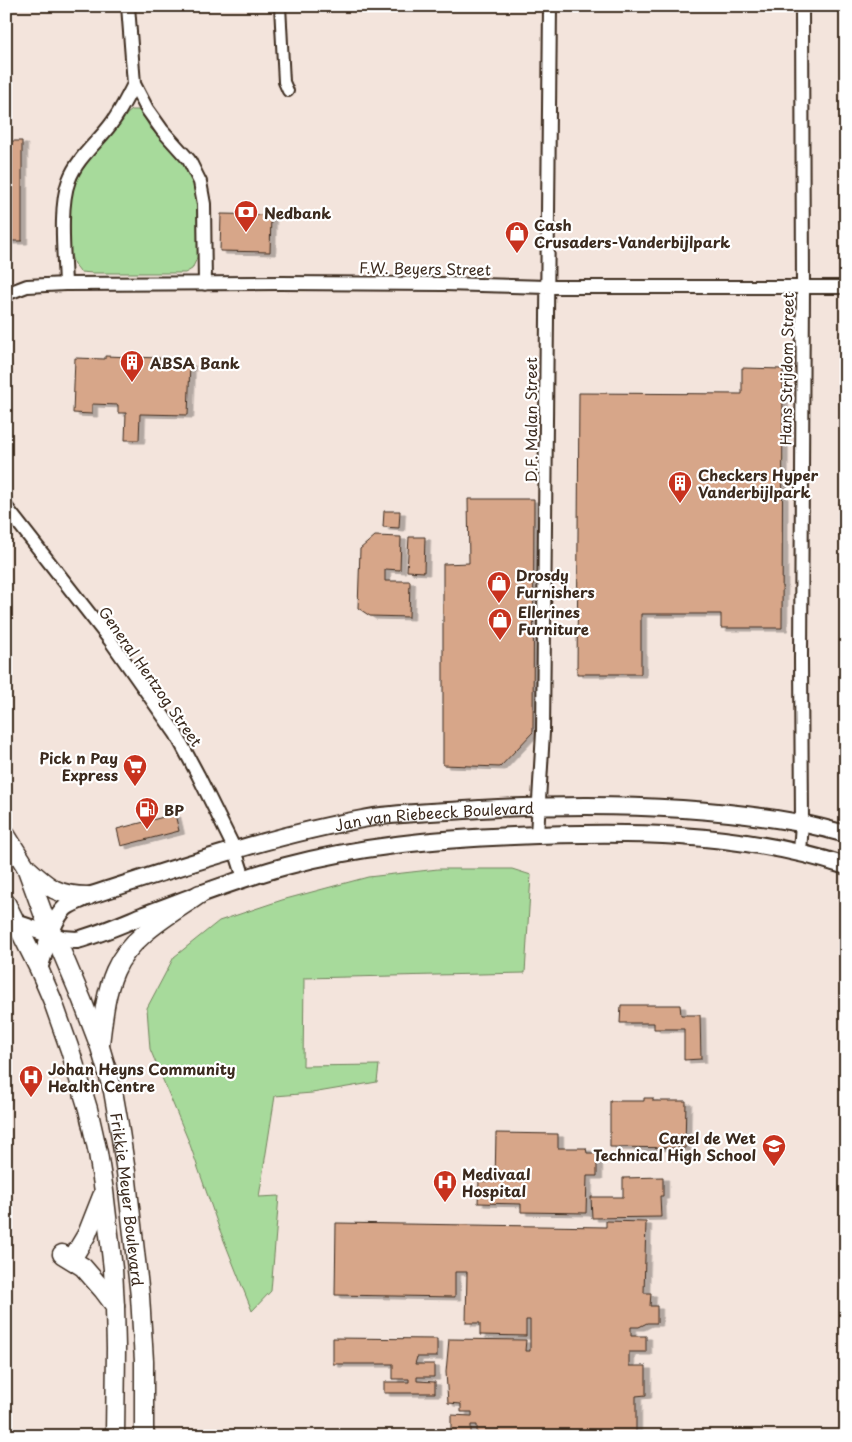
<svg xmlns="http://www.w3.org/2000/svg" width="852" height="1442" font-family="'Playpen Sans',sans-serif">
	<style>
		.green { fill: #a7da9b; stroke: #71825c }
		.building { fill: #d7a689; stroke: #3b2a1e; filter: url(#shadow) }
		.lines { fill: none; stroke-linecap: round; stroke-linejoin: round }
		.pedestrian-casing { stroke: #3b2a1e; stroke-width: 14 }
		.minor-casing { stroke: #3b2a1e; stroke-width: 16 }
		.tertiary-casing { stroke: #3b2a1e; stroke-width: 20 }
		.secondary-casing { stroke: #3b2a1e; stroke-width: 21 }
		.primary-casing { stroke: #3b2a1e; stroke-width: 24 }
		.pedestrian { stroke: #fff; stroke-width: 10 }
		.minor { stroke: #fff; stroke-width: 12 }
		.tertiary { stroke: #fff; stroke-width: 16 }
		.secondary { stroke: #fff; stroke-width: 18 }
		.primary { stroke: #fff; stroke-width: 20 }
		.labels { text-anchor: middle; dominant-baseline: central; stroke-width: 4.5; stroke-linejoin: round; paint-order: stroke }
		.poi-label { font-size: 15px; font-weight: bold; fill: #3b2a1e; stroke: #fff; text-anchor: start }
		.street-label { font-size: 15px; fill: #3b2a1e; stroke: #fff }
	</style>
	<defs>
		<filter id="shadow"><feDropShadow dx="5.5" dy="3" stdDeviation="0" flood-color="#0004"/></filter>
	</defs>
	<rect width="100%" height="100%" fill="#f3e4dc"/>
	<filter id="ink" filterUnits="userSpaceOnUse"><feTurbulence type="fractalNoise" baseFrequency=".02" numOctaves="2"/><feDisplacementMap in="SourceGraphic" scale="10" xChannelSelector="R" yChannelSelector="G"/><feConvolveMatrix kernelMatrix="1 2 1 2 8 2 1 2 1" color-interpolation-filters="sRGB"/></filter>
	<g filter="url(#ink)">
		<!-- green -->
		<path class="green" d="M132 110H138L144 116 150 128 170 147 185 164 198 193V256L192 269 185 273H93L80 272 74 264 70 253V194L78 171 89 156 113 133 122 122 127 114Z
			M438 869H512L531 875 525 973 304 978 303 1066 379 1065 377 1082 312 1093 275 1096 259 1197 279 1196 271 1291 252 1311 219 1228 189 1142 150 1049 147 1008 174 957 219 921 282 900 368 877Z"/>
		<!-- building -->
		<path class="building" d="M8 141H22V241H6V146H8Z
			M221 214 271 215 270 252 220 251Z
			M105 356 160 358V361L190 363 188 415 140 414 139 440H125L126 413H118V405L92 404V414L73 413 75 358 105 359Z
			M742 368 783 369 782 628H721V614H641V674H577L579 393 742 394Z
			M468 499H534L533 732 500 767 443 765V564L469 563Z
			M384 511H400L399 528 383 527Z
			M375 536 401 537 400 570 385 569V581H410L409 617 370 616 358 608 360 549Z
			M409 537H425L424 572 407 571Z
			M175 814 179 831 121 846 117 829Z
			M621 1005H680L681 1015H700L701 1059 684 1060V1029H654V1023H620Z
			M644 1098H653V1101H686L685 1148 610 1147V1101H644Z
			M496 1133 558 1134V1148H586L587 1153H597V1176H587L586 1213 521 1212V1204L478 1203 479 1181H495Z
			M663 1177V1196H660L661 1217 592 1218 591 1197H623V1178Z
			M606 1221 646 1222 644 1293H651L650 1306H657V1323H647L639 1327H631V1336H646V1352H629V1366H646V1395L636 1396V1435L477 1436V1425H471V1436H451V1415L472 1416V1412H461V1404L448 1403 446 1372 449 1339 526 1340 525 1351H530V1320H526V1336L480 1335V1323H466L467 1272H455V1297L335 1295 336 1223 606 1227Z
			M333 1338 437 1339V1357H417L415 1364H434V1377H417V1381L435 1382V1393H384V1382H409V1379H393V1364H333Z"/>
		<g class="lines">
			<!-- pedestrian casing -->
			<g class="pedestrian-casing">
				<path id="pedestrian" d="M280 6 284 82 288 91"/>
			</g>
			<!-- minor casing -->
			<g class="minor-casing">
				<path id="minor" d="M128 6 134 84 147 109 162 130 189 160 200 182 204 204 205 284
					M65 284C64 255 59 206 69 180 77 158 97 143 111 124 120 112 127 98 134 84
					M6 294 27 286 65 284 280 283 444 284 547 287H846
					M6 507 110 640 176 734 198 775 235 850 244 878
					M537 835 543 732 550 6
					M800 852 802 823 801 659 803 287 802 6"/>
			</g>
			<!-- tertiary casing -->
			<g class="tertiary-casing">
				<g id="tertiary">
					<path d="M16 923 63 939 77 940C100 934 122 924 144 915 190 898 237 879 286 866 360 846 436 839 513 836 623 831 739 831 846 866"/>
					<path id="s1" d="M39 969C45 951 52 919 66 907 73 902 81 900 88 896 180 867 272 835 368 818 405 812 443 812 480 809 587 803 695 804 800 823 816 826 831 830 846 834"/>
				</g>
			</g>
			<!-- secondary casing -->
			<g class="secondary-casing">
				<g id="secondary">
					<path id="s2" d="M6 835 26 867 51 935 60 948 82 1000 100 1047 113 1091 119 1125 126 1172 140 1296 144 1361V1436"/>
					<path d="M26 867C48 887 57 896 88 896"/>
					<path d="M6 903 39 969 52 999 70 1050 88 1109 98 1153 104 1191 113 1269 115 1307 116 1348 115 1436"/>
					<path d="M100 1044C103 1020 105 994 115 971 129 937 171 914 200 894"/>
					<path d="M62 1254 83 1267 103 1290 115 1306"/>
					<path d="M75 1254 87 1234 102 1196"/>
				</g>
			</g>
			<!-- primary casing -->
			<g class="primary-casing">
				<path id="primary" d="M144 1435V1436"/>
			</g>
			<!-- pedestrian -->
			<use href="#pedestrian" class="pedestrian"/>
			<!-- minor -->
			<use href="#minor" class="minor"/>
			<!-- tertiary -->
			<use href="#tertiary" class="tertiary"/>
			<!-- secondary -->
			<use href="#secondary" class="secondary"/>
			<!-- primary -->
			<use href="#primary" class="primary"/>
		</g>
	</g>
	<!-- icons -->
	<defs>
		<g id="bank-pin" transform="scale(1.25)"><path d="M0 17L-7.5 6A9.5 9.5 0 1 1 7.5 6Z" fill="#c8321e" stroke="#fff"/><path d="M-6-4H6V4H-6ZM0-2.3a2.3 2.3 0 1 0 0 4.6a2.3 2.3 0 1 0 0-4.6Z" fill="#fff"/></g>
		<g id="shop-pin" transform="scale(1.25)"><path d="M0 17L-7.5 6A9.5 9.5 0 1 1 7.5 6Z" fill="#c8321e" stroke="#fff"/><path d="M-5-2.5h2.3a2.7 3.5 0 0 1 5.4 0H5L5.5 6h-11ZM-1.5-2.5h3a1.5 2.3 0 0 0-3 0Z" fill="#fff"/></g>
		<g id="building-pin" transform="scale(1.25)"><path d="M0 17L-7.5 6A9.5 9.5 0 1 1 7.5 6Z" fill="#c8321e" stroke="#fff"/><path d="M-4-6H4V6H1V3H-1V6H-4ZM-2.5-4.3h1.7v1.8h-1.7ZM.8-4.3h1.7v1.8H.8ZM-2.5-1h1.7V.8h-1.7ZM.8-1h1.7V.8H.8Z" fill="#fff"/></g>
		<g id="supermarket-pin" transform="scale(1.25)"><path d="M0 17L-7.5 6A9.5 9.5 0 1 1 7.5 6Z" fill="#c8321e" stroke="#fff"/><path d="M-6-5.5h2.5l.6 2H6L4.5 2H-2.5L-4.4-4H-6ZM-1.5 3.2a1.3 1.3 0 1 0 .1 0ZM3 3.2a1.3 1.3 0 1 0 .1 0Z" fill="#fff"/></g>
		<g id="fuel-pin" transform="scale(1.25)"><path d="M0 17L-7.5 6A9.5 9.5 0 1 1 7.5 6Z" fill="#c8321e" stroke="#fff"/><path d="M-5.5-6h7V0h2V4h1.3V-2.5L3-4.5l.8-.8L6-3V5H2.5V1h-1V6h-7ZM-4.2-4.7v3.2H.2V-4.7Z" fill="#fff"/></g>
		<g id="hospital-pin" transform="scale(1.25)"><path d="M0 17L-7.5 6A9.5 9.5 0 1 1 7.5 6Z" fill="#c8321e" stroke="#fff"/><path d="M-5-5h3v3.5h4V-5h3V5h-3V1.5h-4V5h-3Z" fill="#fff"/></g>
		<g id="school-pin" transform="scale(1.25)"><path d="M0 17L-7.5 6A9.5 9.5 0 1 1 7.5 6Z" fill="#c8321e" stroke="#fff"/><path d="M0-5L7-2L0 1L-7-2ZM-4 1L0 2.5L4 1V4Q0 6-4 4Z" fill="#fff"/></g>
	</defs>
	<g fill-rule="evenodd">
		<use href="#bank-pin" x="246" y="212"/>
		<use href="#shop-pin" x="517" y="233"/>
		<use href="#building-pin" x="132" y="362"/>
		<use href="#building-pin" x="680" y="483"/>
		<use href="#shop-pin" x="499" y="583"/>
		<use href="#shop-pin" x="500" y="620"/>
		<use href="#supermarket-pin" x="135" y="766"/>
		<use href="#fuel-pin" x="147" y="809"/>
		<use href="#hospital-pin" x="31" y="1077"/>
		<use href="#school-pin" x="774" y="1146"/>
		<use href="#hospital-pin" x="445" y="1182"/>
	</g>
	<g class="labels">
		<!-- poi labels -->
		<g class="poi-label">
			<text x="264" y="212">Nedbank</text>
			<text x="534" y="224">Cash<tspan x="534" dy="17">Crusaders-Vanderbijlpark</tspan></text>
			<text x="150" y="362">ABSA Bank</text>
			<text x="698" y="474">Checkers Hyper<tspan x="698" dy="17">Vanderbijlpark</tspan></text>
			<text x="516" y="574">Drosdy<tspan x="516" dy="17">Furnishers</tspan></text>
			<text x="518" y="611">Ellerines<tspan x="518" dy="17">Furniture</tspan></text>
			<text x="118" y="757" text-anchor="end">Pick n Pay<tspan x="118" dy="17">Express</tspan></text>
			<text x="164" y="809">BP</text>
			<text x="48" y="1068">Johan Heyns Community<tspan x="48" dy="17">Health Centre</tspan></text>
			<text x="756" y="1137" text-anchor="end">Carel de Wet<tspan x="756" dy="17">Technical High School</tspan></text>
			<text x="462" y="1173">Medivaal<tspan x="462" dy="17">Hospital</tspan></text>
		</g>
		<!-- street labels -->
		<g class="street-label">
			<text transform="translate(425 268) rotate(1)">F.W. Beyers Street</text>
			<text transform="translate(786 369) rotate(-89)">Hans Strijdom Street</text>
			<text transform="translate(530 420) rotate(-90)">D.F. Malan Street</text>
			<text transform="translate(151 676) rotate(55)">General Hertzog Street</text>
			<text stroke="none"><textPath href="#s1" startOffset="450">Jan van Riebeeck Boulevard</textPath></text>
			<text stroke="none"><textPath href="#s2" startOffset="388">Frikkie Meyer Boulevard</textPath></text>
		</g>
	</g>
	<!-- margin -->
	<rect width="852" height="1442" fill="none" stroke="#fff" stroke-width="25"/>
	<rect x="12" y="12" width="827" height="1417" fill="none" stroke="#3b2a1e" stroke-width="2" filter="url(#ink)"/>
</svg>
